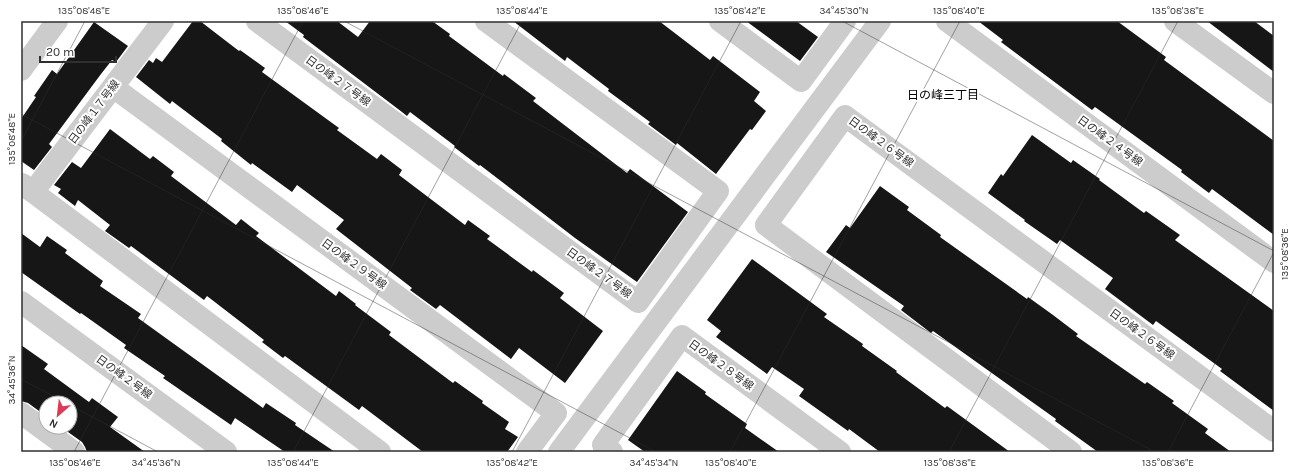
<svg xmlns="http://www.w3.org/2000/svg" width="1295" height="473" font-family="Karla,'Noto Sans JP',sans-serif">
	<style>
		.building { fill: #161616 }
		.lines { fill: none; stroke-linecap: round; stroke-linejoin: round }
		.minor { stroke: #ccc; stroke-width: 22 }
		.ticks { fill: none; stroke: #2f2f2f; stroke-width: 1; stroke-opacity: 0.45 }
		.labels { text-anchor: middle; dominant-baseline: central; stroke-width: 4; stroke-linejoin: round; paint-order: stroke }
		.street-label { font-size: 11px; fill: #2f2f2f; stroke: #fff }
		.neighbourhood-label { font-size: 12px; fill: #000; stroke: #fff }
		.neatline { fill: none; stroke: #2f2f2f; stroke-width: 1.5 }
		.ticks-label { font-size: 10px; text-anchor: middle; fill: #2f2f2f }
	</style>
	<rect width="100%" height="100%" fill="#fff"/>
	<!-- building -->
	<path class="building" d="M193 21H200L239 51 240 50 265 68 262 72 339 128 337 130 377 159 381 154 402 170 399 175 465 225 468 220 490 236 487 239 532 272 533 270 564 293 560 298 603 331 565 383 519 348 511 359 440 305 436 309 410 290 412 288 336 229 344 220 297 185 292 192 252 163 251 165 221 141 222 139 172 101 170 104 136 77 149 60 153 63 156 58 162 62Z
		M285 21H337L358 37 370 21H432L450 34 449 36 503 76 504 74 536 98 533 101 627 173 630 169 688 212 637 282 575 238 480 165 479 166 454 147 455 146 410 112 407 116 402 112 303 37 304 35Z
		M513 21H659L710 60 713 56 760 92 754 101 766 111 752 130 750 129 716 174 677 143 676 145 648 124 650 122 608 91 609 89 567 57 565 61Z
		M746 21H796L818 37 800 61Z
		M978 21H1117L1166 57 1164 60 1274 141V235L1212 189 1209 193 1181 172 1182 170 1095 107 1092 110 1001 42 1003 40Z
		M1207 21H1254L1274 36V72Z
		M94 22 128 46 116 62 112 60 101 74 49 144 52 147 34 170 21 161V119L36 97 34 96 52 70 57 74Z
		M110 129 150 159 153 156 174 172 171 176 236 225 241 219 259 233 256 236 336 296 339 291 356 304 355 305 391 332 389 335 453 383 455 381 483 401 482 403 509 422 505 429 518 437 507 452H423L362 406 359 410 285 356 283 358 262 342 264 340 207 296 204 300 131 246 129 248 105 231 110 225 78 200 75 206 58 193 61 189 54 185 72 162 81 168Z
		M1032 135 1071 163 1073 160 1100 179 1099 180 1144 213 1146 211 1180 235 1175 240 1274 311V411L1220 371 1222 369 1156 321 1153 325 1105 289 1113 278 1060 240 1057 244 1024 221 1025 220 988 193 1001 174 1003 176Z
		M880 186 909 207 907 210 941 235 940 237 1027 299 1028 297 1053 315 1078 334 1076 336 1145 384 1147 382 1174 401 1172 403 1208 429 1205 433 1231 452H1098L1055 421 1056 419 933 331 931 333 901 310 904 306 826 252 846 225 850 228Z
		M21 233 40 247 47 236 67 250 65 253 103 281 100 286 141 314 138 318 263 408 266 403 296 423 295 425 335 452H285L235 418 231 425 163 378 165 376 124 348 126 345 81 313 80 314 21 272Z
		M752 259 827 314 824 317 863 344 862 346 897 371 896 372 945 408 947 406 1010 452H880L849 429 848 431 799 396 804 389 772 367 767 374 716 337 721 331 707 320Z
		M21 345 48 364 44 369 89 402 92 398 118 417 110 427 145 452H87L85 447 82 442 61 427H70V403H46V416L28 403 21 401Z
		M677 371 706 392 705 394 747 424 745 428 779 452H645L628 440Z"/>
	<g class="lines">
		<!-- minor -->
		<path class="minor" d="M257 21 638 302 718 191 486 21
			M720 21 801 81 845 21
			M947 21 1274 262
			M1175 21 1274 93
			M21 70 57 21
			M113 87 556 413 527 452
			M22 184 33 192 163 21
			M33 192 380 452
			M21 302 226 452
			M21 413 74 452
			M559 452 880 21
			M612 452 603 445 682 336 840 452
			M1071 452 766 225 845 116 1274 431"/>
	</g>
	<!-- ticks -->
	<path class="ticks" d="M344 21 1155 452M842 21 1274 251M21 114 656 452M21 141 85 21M21 379 66 403M70 405 158 452M74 452 303 21M293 452 522 21M512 452 741 21M730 452 960 21M949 452 1178 21M1168 452 1274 252"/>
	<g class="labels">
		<!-- street labels -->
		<g class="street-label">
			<text transform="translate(338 81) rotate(36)">日の峰２７号線</text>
			<text transform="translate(94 112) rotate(-53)">日の峰１７号線</text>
			<text transform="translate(1110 141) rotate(36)">日の峰２４号線</text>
			<text transform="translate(881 142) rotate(36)">日の峰２６号線</text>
			<text transform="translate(354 264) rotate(36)">日の峰２９号線</text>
			<text transform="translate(599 273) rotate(36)">日の峰２７号線</text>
			<text transform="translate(1142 334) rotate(36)">日の峰２６号線</text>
			<text transform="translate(721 365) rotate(36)">日の峰２８号線</text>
			<text transform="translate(124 377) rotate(36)">日の峰２号線</text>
		</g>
		<!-- neighbourhood labels -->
		<g class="neighbourhood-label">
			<text x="943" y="95">日の峰三丁目</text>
		</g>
	</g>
	<!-- border -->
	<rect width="1295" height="473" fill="none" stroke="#ffffff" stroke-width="44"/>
	<!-- north arrow -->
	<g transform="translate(58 415) rotate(208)"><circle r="19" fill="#ffffff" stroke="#acacac"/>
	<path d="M0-3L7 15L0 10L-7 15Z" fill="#de3956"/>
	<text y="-6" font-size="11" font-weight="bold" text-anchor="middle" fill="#2f2f2f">N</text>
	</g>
	<!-- scale -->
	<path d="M40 56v6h76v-6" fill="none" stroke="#2f2f2f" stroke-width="2"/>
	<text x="46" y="56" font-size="12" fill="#2f2f2f" stroke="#ffffff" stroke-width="3" paint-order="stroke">20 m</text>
	<rect x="22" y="22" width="1251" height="429" class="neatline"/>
	<g class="ticks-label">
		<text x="84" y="14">135°08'48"E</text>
		<text x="303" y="14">135°08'46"E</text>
		<text x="522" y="14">135°08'44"E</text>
		<text x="740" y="14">135°08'42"E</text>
		<text x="844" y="14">34°45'30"N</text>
		<text x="959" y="14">135°08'40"E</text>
		<text x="1178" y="14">135°08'38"E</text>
		<text transform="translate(11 139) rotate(-90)" y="4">135°08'48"E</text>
		<text transform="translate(1284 254) rotate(-90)" y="4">135°08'36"E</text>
		<text transform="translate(11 380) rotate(-90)" y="4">34°45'36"N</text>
		<text x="75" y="466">135°08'46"E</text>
		<text x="156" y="466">34°45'36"N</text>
		<text x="293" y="466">135°08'44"E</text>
		<text x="512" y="466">135°08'42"E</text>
		<text x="654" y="466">34°45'34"N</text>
		<text x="731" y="466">135°08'40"E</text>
		<text x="950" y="466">135°08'38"E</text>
		<text x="1168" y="466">135°08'36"E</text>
	</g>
</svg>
